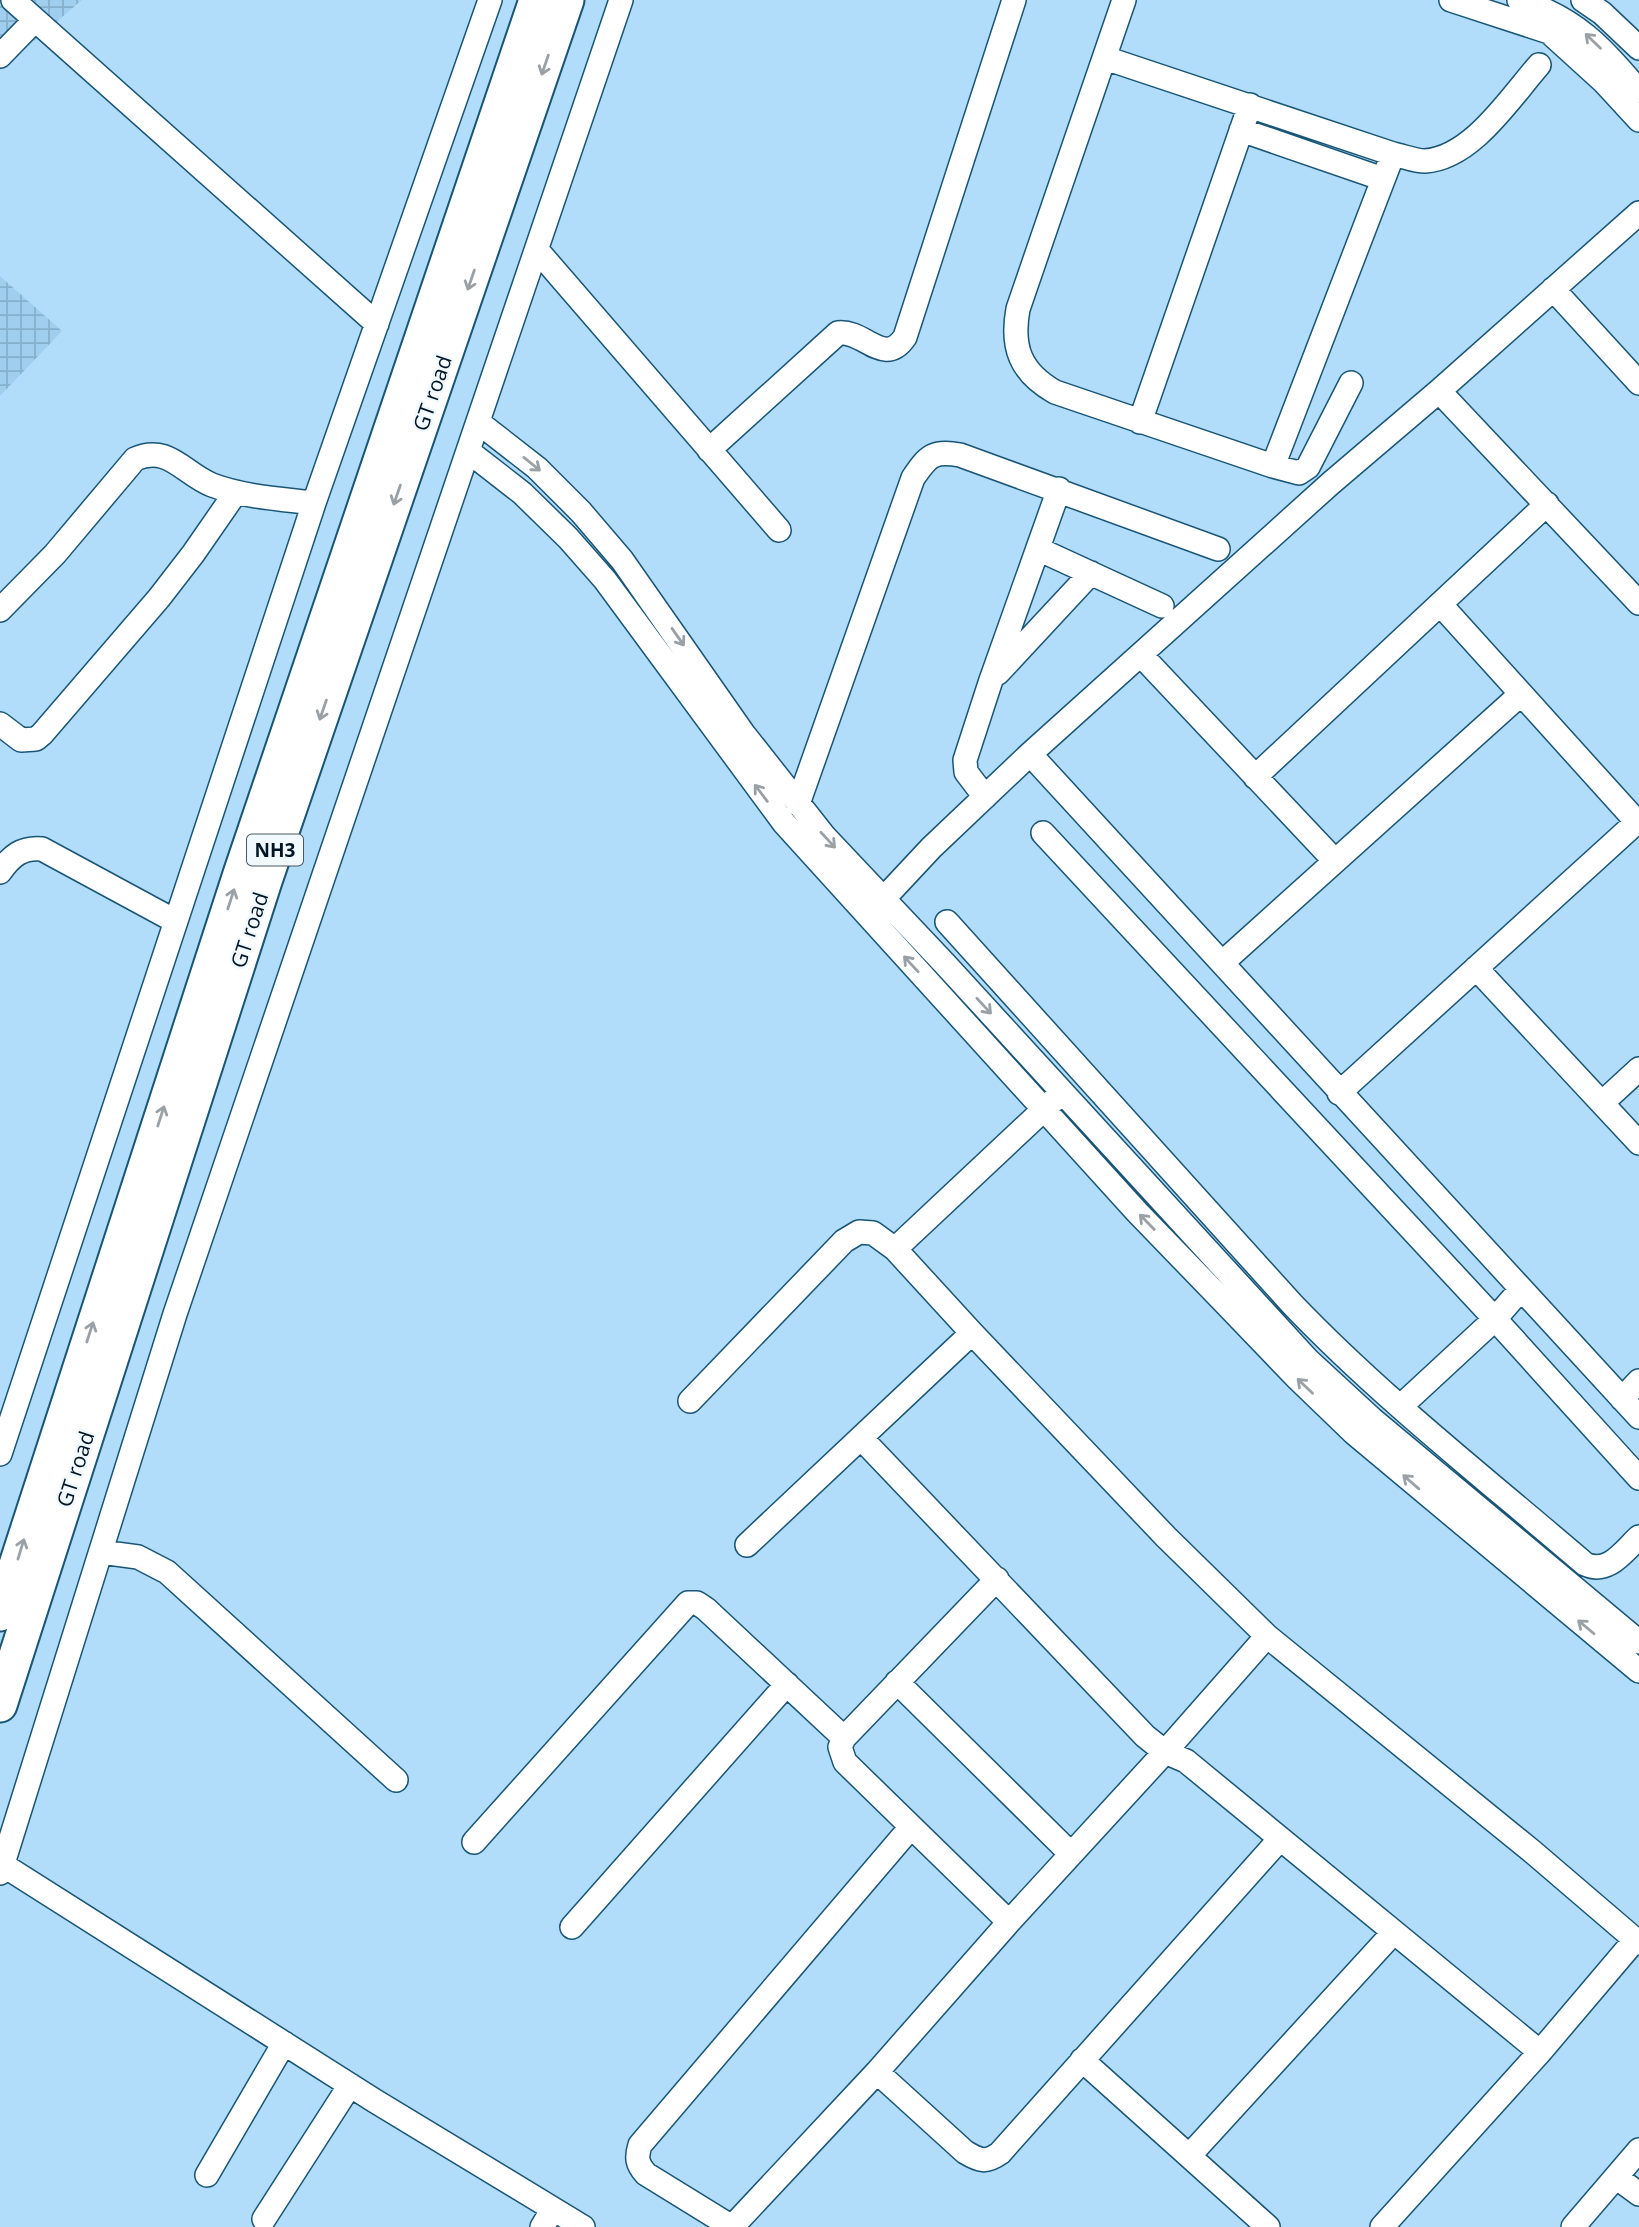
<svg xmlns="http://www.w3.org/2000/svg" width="1639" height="2227" font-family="'Open Sans',sans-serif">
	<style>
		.industrial { fill: url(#industrial-grid) }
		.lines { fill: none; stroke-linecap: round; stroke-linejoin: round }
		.minor-casing { stroke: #185576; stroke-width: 26 }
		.highway-casing { stroke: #185576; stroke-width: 37 }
		.minor { stroke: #fff; stroke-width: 23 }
		.highway { stroke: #fff; stroke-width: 33 }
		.oneway { stroke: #99a1a7 }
		.labels { text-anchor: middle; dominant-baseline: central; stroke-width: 5; stroke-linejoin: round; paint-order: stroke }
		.shield { fill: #f1f9fe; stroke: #485965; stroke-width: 2 }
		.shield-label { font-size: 19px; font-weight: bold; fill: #001523 }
		.street-label { font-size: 21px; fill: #001523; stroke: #f1f9fe }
	</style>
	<defs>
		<pattern id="industrial-grid" width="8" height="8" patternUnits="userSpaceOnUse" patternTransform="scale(1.75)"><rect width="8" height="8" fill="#9fceee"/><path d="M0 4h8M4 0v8" fill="none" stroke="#87b0cc"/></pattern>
	</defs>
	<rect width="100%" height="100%" fill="#b1ddfb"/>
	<!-- industrial -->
	<path class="industrial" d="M0 0H82L0 70Z
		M0 276 62 331 0 396Z"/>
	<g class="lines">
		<!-- minor casing -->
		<g class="minor-casing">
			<path id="minor" d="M13 0 377 324
				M1124 0 1018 309C1011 347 1020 372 1055 392L1273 466 1299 473 1308 467 1351 383
				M1451 0 1549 32 1604 82 1639 120
				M1519 0C1577 19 1601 47 1639 91
				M1583 0 1602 13 1639 48
				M0 56 35 20
				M1105 58 1393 154 1273 466
				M1241 130 1383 179
				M1393 154C1403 156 1415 161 1425 161 1472 158 1510 98 1539 65
				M537 250 779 530
				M1553 289 1639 383
				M1439 391 1639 603
				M478 422 537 468 581 512 622 560 743 733 825 837 945 964 1308 1360 1372 1419 1639 1642
				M1140 422 1250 105
				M709 450 838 333C865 330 884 368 905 337L1014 0
				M468 451 522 493 568 538 605 580 784 823 1137 1212 1224 1302 1298 1379 1354 1433 1639 1671
				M1038 549 1162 606
				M1440 604 1637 822
				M0 610 55 554 135 459C168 444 184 474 212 485 244 497 281 499 314 503
				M1141 655 1335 861
				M998 673 1091 573
				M0 724 21 740 36 739 42 734 159 598 193 554 236 492
				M1030 754 1639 1417
				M1255 777 1547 504
				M985 797 966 772 965 760 991 680 1059 489
				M798 804 913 478C928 456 933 450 960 455L1218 549
				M1043 833 1495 1319 1639 1478
				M0 872C11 856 22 847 42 849L175 921
				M874 909 931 848 1030 754 1331 483 1439 391 1639 213
				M947 922 1292 1304C1382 1398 1486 1479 1585 1564 1608 1575 1623 1552 1639 1537
				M1222 963 1521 694
				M1476 968 1639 1143
				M1339 1093 1639 820
				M1602 1103 1639 1069
				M895 1249 1056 1098
				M1622 1399 1639 1381
				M690 1401 844 1241 859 1232 873 1233 895 1249 972 1333 1166 1537 1267 1636 1534 1853 1639 1943
				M1401 1406 1495 1319 1521 1289
				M861 1438 1145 1736 1165 1752 1186 1761 1540 2052
				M0 1454 314 503 490 0
				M747 1545 972 1333
				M101 1552 138 1557 167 1572 396 1780
				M997 1579 844 1738 840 1747 845 1762 1009 1922
				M897 1682 1070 1853
				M474 1842 688 1603H697L706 1609 844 1738
				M3 1865 375 2101 583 2227
				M0 1873 175 1314 621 0
				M572 1927 787 1684
				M1082 2060 1189 2156
				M877 2072 965 2152C980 2161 986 2163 1000 2153L1280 1839
				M207 2175 284 2043
				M1616 2177 1639 2194
				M264 2219 350 2085
				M542 2227 553 2209
				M732 2227 877 2072 1009 1922 1165 1752 1267 1636
				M732 2227 646 2174C637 2164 636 2158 640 2145L911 1827
				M1268 2227 1189 2156 1394 1932
				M1382 2227 1540 2052 1635 1940
				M1573 2227 1639 2150"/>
		</g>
		<!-- highway casing -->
		<g class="highway-casing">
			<path id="highway" d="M0 1614 240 874 536 0
				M0 1705 265 881 567 0"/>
		</g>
		<!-- minor -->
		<use href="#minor" class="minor"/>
		<!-- highway -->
		<use href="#highway" class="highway"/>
	</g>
	<!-- one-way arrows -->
	<defs><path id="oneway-shaft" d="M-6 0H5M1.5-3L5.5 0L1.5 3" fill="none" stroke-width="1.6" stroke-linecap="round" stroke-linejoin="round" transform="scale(1.75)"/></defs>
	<g class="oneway">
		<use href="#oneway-shaft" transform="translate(1593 41) rotate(-136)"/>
		<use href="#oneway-shaft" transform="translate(545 65) rotate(109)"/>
		<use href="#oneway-shaft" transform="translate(471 280) rotate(109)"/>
		<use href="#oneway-shaft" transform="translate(532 464) rotate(39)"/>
		<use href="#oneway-shaft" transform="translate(397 495) rotate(109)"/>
		<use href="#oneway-shaft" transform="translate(678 637) rotate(55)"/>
		<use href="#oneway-shaft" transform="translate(323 710) rotate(109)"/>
		<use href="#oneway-shaft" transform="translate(761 793) rotate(-127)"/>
		<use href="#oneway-shaft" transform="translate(828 840) rotate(47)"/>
		<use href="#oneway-shaft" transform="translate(231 899) rotate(-72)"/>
		<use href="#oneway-shaft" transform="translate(911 964) rotate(-133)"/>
		<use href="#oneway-shaft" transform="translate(984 1006) rotate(47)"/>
		<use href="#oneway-shaft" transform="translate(161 1116) rotate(-72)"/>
		<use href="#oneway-shaft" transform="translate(1147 1222) rotate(-134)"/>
		<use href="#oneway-shaft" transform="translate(90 1332) rotate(-72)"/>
		<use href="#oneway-shaft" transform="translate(1305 1386) rotate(-136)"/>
		<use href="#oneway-shaft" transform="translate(1411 1482) rotate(-139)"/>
		<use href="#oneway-shaft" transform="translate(21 1549) rotate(-73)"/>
		<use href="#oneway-shaft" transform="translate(1586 1627) rotate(-140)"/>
	</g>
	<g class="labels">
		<!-- shield labels -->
		<rect class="shield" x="247" y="834.5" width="56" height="31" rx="5"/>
		<g class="shield-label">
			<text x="275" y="850">NH3</text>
		</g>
		<!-- street labels -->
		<g class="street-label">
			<text transform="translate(432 393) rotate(-71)">GT road</text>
			<text transform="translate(249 930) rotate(-72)">GT road</text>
			<text transform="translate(75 1469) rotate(-72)">GT road</text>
		</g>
	</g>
</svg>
